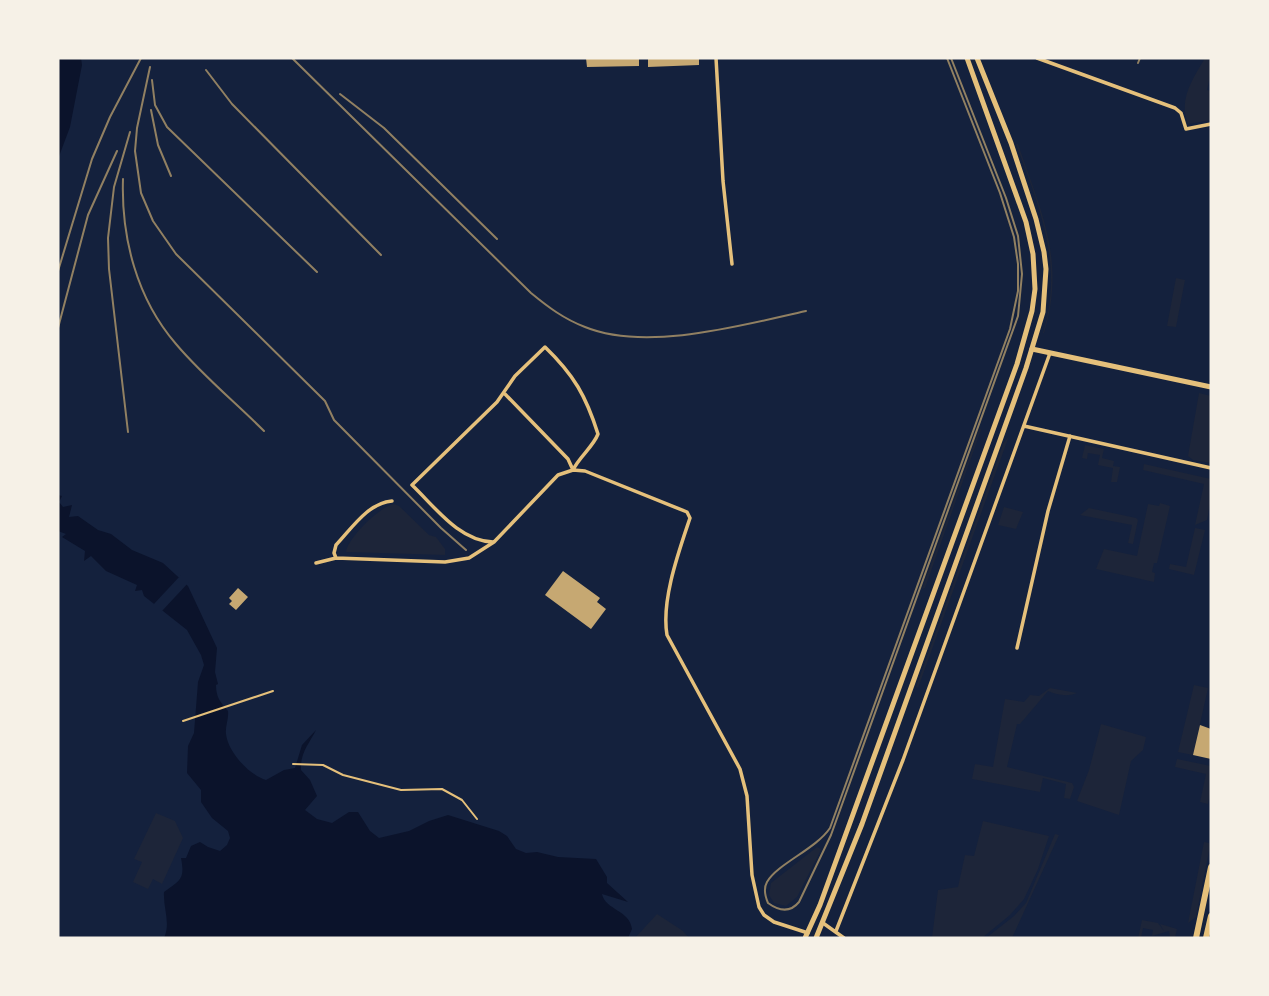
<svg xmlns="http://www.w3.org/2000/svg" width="1269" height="996" font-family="Helvetica,sans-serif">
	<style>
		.green { fill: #1d2539 }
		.water { fill: #0b132b }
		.pier { fill: #14213d }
		.building { fill: #c6a872 }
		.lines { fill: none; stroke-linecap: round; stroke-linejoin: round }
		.path { stroke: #e5c07b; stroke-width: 2 }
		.minor { stroke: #e5c07b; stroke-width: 3.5 }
		.tertiary { stroke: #e5c07b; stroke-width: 5 }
		.secondary { stroke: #e5c07b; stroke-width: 5 }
		.primary { stroke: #e5c07b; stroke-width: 6 }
		.tram { stroke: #918062; stroke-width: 2 }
		.rail { stroke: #918062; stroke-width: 2 }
	</style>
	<rect width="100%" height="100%" fill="#14213d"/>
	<!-- green -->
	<path class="green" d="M1205 58H1211V72L1207 90 1211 91V120L1188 124C1178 99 1193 79 1205 58Z
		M1016 144H1018C1041 212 1066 260 1044 333H1043C1064 265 1040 208 1016 144Z
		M1176 278 1185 280 1176 327 1167 326Z
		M1199 393 1211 396V463L1193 460 1188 456Z
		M980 428 981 430 925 588 922 589Z
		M1009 436 918 688 916 687 1003 444Z
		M1085 445 1104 449 1102 458 1114 461 1113 466 1120 467 1117 482H1111L1113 468 1098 465 1100 455 1088 453 1087 459 1082 458Z
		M1144 464 1211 479V499L1207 520 1195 525 1204 484 1143 470Z
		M1160 503 1170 506 1157 563H1154L1152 572 1155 573 1154 582 1096 569 1104 549 1137 556 1148 504 1159 506Z
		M394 504 399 506 429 535 436 537 445 549V555L346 552C347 539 380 506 394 504Z
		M1004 507 1023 512 1016 529 998 525Z
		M1089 508 1136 518 1138 520 1133 544 1128 543 1132 525 1080 515Z
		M1195 528 1205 530 1194 575 1169 569 1170 564 1186 567Z
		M1194 685 1208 688 1193 755 1178 752Z
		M1050 688 1077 693C1067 697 1057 695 1048 691L1020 724H1017L1007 767 1072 783 1074 787 1070 799 1064 798 1066 784 1043 778 1040 792 972 779 975 764 993 767 1005 699 1024 702 1030 695 1039 696Z
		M1101 724 1146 737 1143 750 1131 761 1119 815 1077 801 1089 770Z
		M1177 759 1211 766V790L1208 804 1200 802 1206 774 1175 767Z
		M156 813 175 821 183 838 162 884 153 879 148 889 133 882 142 862 134 859Z
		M983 821 1049 836 1038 869 1024 899 1010 915 982 938H932L938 890 958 887 965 855 974 856Z
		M1055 834 1059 835 1012 938H986L1014 916 1026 903Z
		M1204 842 1209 843 1210 846 1196 917 1188 923Z
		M817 847 821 849 820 852 797 897 786 906 774 903 769 895 771 883Z
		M657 914 683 931 689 938H635Z
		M1142 920 1158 923 1164 931 1160 924 1177 929 1175 938H1170L1169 931 1152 936 1153 930 1143 928 1141 938H1138Z"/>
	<!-- water -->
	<path class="water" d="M58 58H81L82 65 70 127 58 159Z
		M58 495 62 496 59 502 63 507 72 505 69 517 78 516 98 530 111 534 132 550 163 563 188 586 217 648 215 672 218 684 216 685C216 697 220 702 228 711 229 719 225 726 226 734 228 752 249 775 266 780L284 770 295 768 302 745 316 730C309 744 300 753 301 770L310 780 317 796 305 810 317 819 332 823 349 812H358L370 831 379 838 409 831 429 821 448 815 499 831 507 836 516 849 526 853 537 852 558 857 596 859 607 877V883L628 902 602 894C605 910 630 910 632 929L628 938H164C171 923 163 908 164 892 181 880 185 879 181 858H186L191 846 200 842 208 847 220 851 227 845 230 838 228 831 212 818 201 802V790L187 773 188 746 194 733 198 682 204 665 201 655 187 630 144 596 142 590 135 591 137 585 106 571 91 556 84 561 85 551 62 537 66 534 58 531Z"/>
	<!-- pier -->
	<path class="pier" d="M181 575 189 582 161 612 153 605Z"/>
	<!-- building -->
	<path class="building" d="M586 58H639V66L587 67Z
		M648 58H699V65L648 67Z
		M563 571 600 598 597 602 606 609 591 629 545 595Z
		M238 588 248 597 236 610 229 604 232 601 229 598Z
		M1200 725 1211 729V759L1193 755Z"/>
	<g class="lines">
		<!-- path -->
		<path class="path" d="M183 721 273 691
			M293 764 323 765 343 775 401 790 442 789 462 800 477 819"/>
		<!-- minor -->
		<path class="minor" d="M716 58 723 181 732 264
			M1037 58 1175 108 1181 113 1186 129 1211 124
			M505 394 568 459 573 470
			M1024 426 1211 468
			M493 542C459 541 435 507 412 485L497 402 515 376 545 347C574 375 586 396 598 434 593 447 579 457 573 470
			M336 558 334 553 336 545C352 528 368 503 392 501
			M316 563 336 558 445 562 469 558 494 542 558 475 573 470 585 471 687 512 690 518C679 551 661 600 667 635L740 769 747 796 752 875 759 907 764 915 774 922 808 933
			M1017 648 1048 511 1070 436
			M823 923 844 938
			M836 931 903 760 1050 353"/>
		<!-- tertiary -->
		<path class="tertiary" d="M1032 349 1211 387"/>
		<!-- secondary -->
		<path class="secondary" d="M805 938 820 905 1017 364 1032 311 1035 289 1033 254 1026 222 967 58
			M816 938 862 824 1026 368 1043 312 1046 269 1044 252 1036 219 1011 143 977 58"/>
		<!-- primary -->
		<path class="primary" d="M1196 938 1211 867
			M1206 938 1211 916"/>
		<!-- tram -->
		<path class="tram" d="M947 58 1000 193 1014 237 1018 264V291L1010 329 830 828C816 849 777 864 767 882 763 889 765 896 768 903 779 911 790 913 799 902L831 835 1018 316 1022 274 1018 236 1006 198 951 58"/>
		<!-- rail -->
		<path class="rail" d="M292 58 531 293C548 307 564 319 585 327 646 352 743 325 806 311
			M1138 63 1140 58
			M150 67 137 128 135 151 141 193 153 221 176 254 325 401 334 420 441 528 466 550
			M206 70 232 104 381 255
			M152 80 155 105 167 127 317 272
			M340 94 384 128 497 239
			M151 110 158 145 171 176
			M123 179C121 238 137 299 176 344 202 375 235 402 264 431
			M58 271 92 159 110 117 141 58
			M58 328 88 215 117 151
			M128 432 109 269 108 238 114 187 130 132"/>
	</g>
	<!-- border -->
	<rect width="1269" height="996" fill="none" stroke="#f6f1e7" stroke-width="119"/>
</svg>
